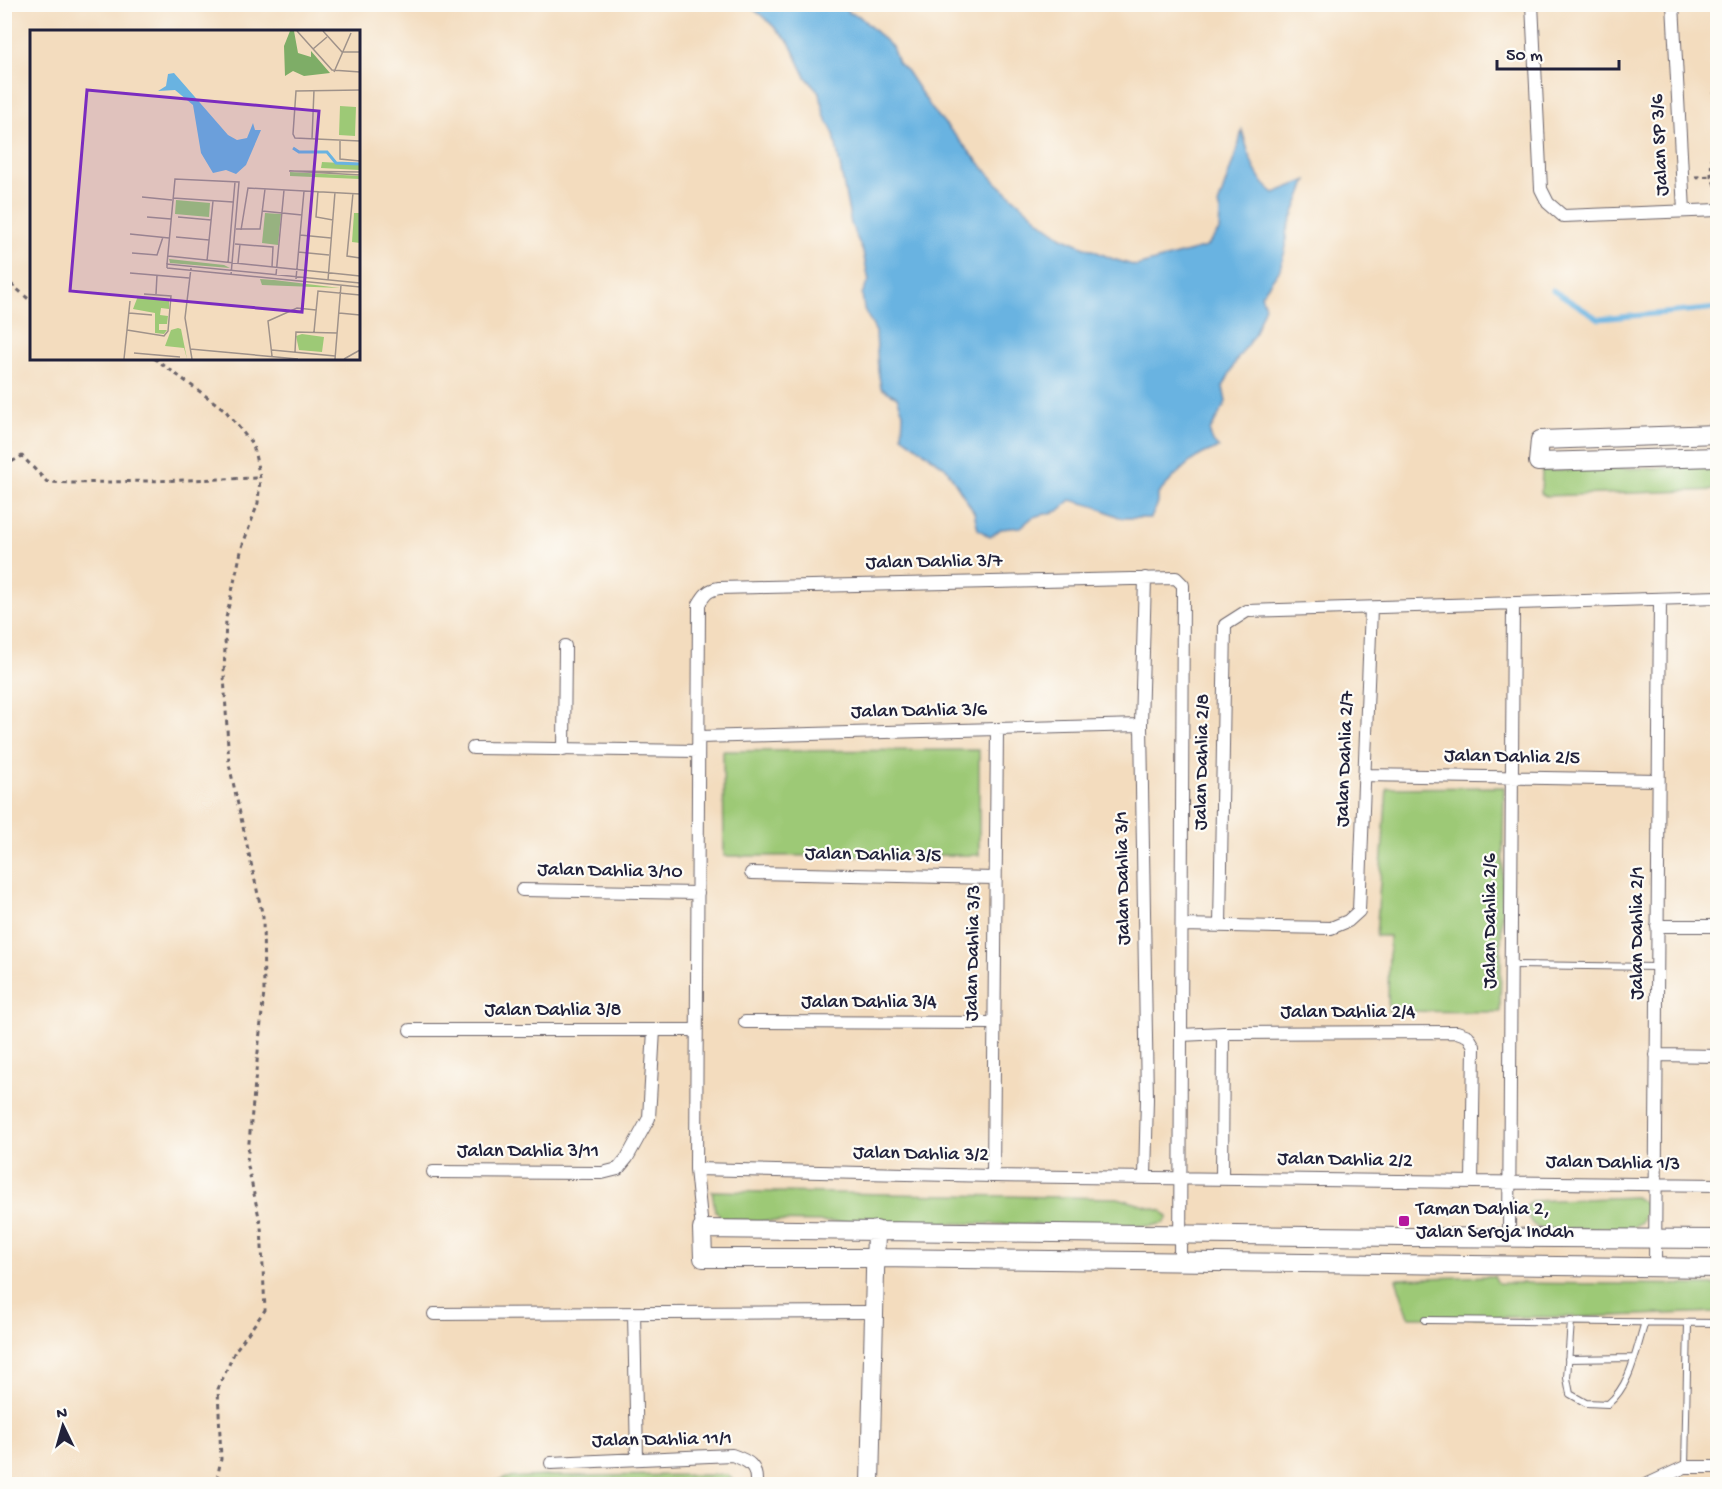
<svg xmlns="http://www.w3.org/2000/svg" width="1722" height="1489" font-family="'Gochi Hand',sans-serif">
	<style>
		.green { fill: #9dc976; stroke: #607658; stroke-width: 1.5 }
		.water { fill: #69b3e1; stroke: #466a8e; stroke-width: 1.5 }
		.lines { fill: none; stroke-linecap: round; stroke-linejoin: round }
		.stream { stroke: #69b3e1; stroke-width: 5 }
		.lane-casing { stroke: #6b6369; stroke-width: 8 }
		.street-casing { stroke: #6b6369; stroke-width: 14 }
		.secondary-casing { stroke: #6b6369; stroke-width: 20 }
		.path { stroke: #6b6369; stroke-width: 3; stroke-dasharray: 4.5 4.5; stroke-linecap: butt }
		.lane { stroke: #fff; stroke-width: 6 }
		.street { stroke: #fff; stroke-width: 12 }
		.secondary { stroke: #fff; stroke-width: 18 }
		.poi-dot { fill: #b5179e; stroke: #fdfcf7; stroke-width: 2 }
		.labels { text-anchor: middle; dominant-baseline: central; stroke-width: 4.5; stroke-linejoin: round; paint-order: stroke }
		.street-label { font-size: 20px; fill: #22223b; stroke: #fdfcf7 }
		.poi-label { font-size: 20px; fill: #22223b; stroke: #fdfcf7; text-anchor: start }
		.inset-river { fill: none; stroke: #69b3e1; stroke-width: 3 }
		.inset-road { fill: none; stroke: #9f928a; stroke-width: 1.5 }
		.view { fill: #7b2cbf; fill-opacity: 0.15; stroke: #7b2cbf; stroke-width: 3 }
		.inset-edge { fill: none; stroke: #22223b; stroke-width: 3 }
	</style>
	<rect width="100%" height="100%" fill="#fdfcf7"/>
	<filter id="ink" filterUnits="userSpaceOnUse"><feTurbulence type="fractalNoise" baseFrequency=".0167" numOctaves="2"/><feDisplacementMap in="SourceGraphic" scale="12" xChannelSelector="R" yChannelSelector="G"/><feConvolveMatrix kernelMatrix="1 2 1 2 8 2 1 2 1" color-interpolation-filters="sRGB"/></filter>
	<filter id="wash" filterUnits="userSpaceOnUse"><feTurbulence type="fractalNoise" baseFrequency=".008" numOctaves="4" result="noise"/><feDisplacementMap in="SourceGraphic" scale="24" xChannelSelector="R" yChannelSelector="G"/><feGaussianBlur stdDeviation="1.35" result="paint"/><feColorMatrix in="noise" values="0 0 0 0 0 0 0 0 0 0 0 0 0 0 0 0 0 1.4 0 .05"/><feComposite in="paint" operator="in"/></filter>
	<g filter="url(#wash)">
		<rect width="100%" height="100%" fill="#f3dcbe"/>
		<!-- green -->
		<path class="green" d="M1717 466V490L1545 496 1541 493 1542 471Z
			M979 750V855L724 856 723 751Z
			M1504 787 1500 1012 1388 1011 1389 936H1376L1387 788Z
			M712 1191 1118 1198 1162 1211 1168 1217 1164 1223 1151 1226 753 1221 722 1218 715 1210Z
			M1635 1197 1646 1204 1647 1207 1641 1222 1632 1228 1541 1229C1530 1225 1528 1218 1526 1207L1531 1201Z
			M1494 1276 1498 1283 1717 1285V1312L1584 1317H1409L1396 1279Z
			M728 1475 736 1484H492L504 1478 547 1476Z"/>
		<!-- water -->
		<path class="water" d="M748 5H840L850 13 859 16 892 47 898 63 906 70 932 109 996 182 1045 225 1062 237 1113 259 1136 266 1206 247 1219 231 1220 212 1218 205 1238 147 1242 130C1249 153 1253 178 1274 193L1307 180 1286 233V247L1280 269 1261 295 1265 306 1254 335 1236 361 1223 387 1226 402 1210 431 1211 440 1219 448C1191 455 1177 474 1158 494V503L1151 518H1121L1097 507 1071 500 1058 511 1033 517 1021 527 1001 529 990 537 978 529 974 512 946 468 902 436 903 413 897 397 881 388 878 370 876 332 864 309 862 294 869 281 863 252 851 224 834 134 824 115 820 93 806 77 789 42 766 19Z"/>
		<g class="lines">
			<!-- stream -->
			<path class="stream" d="M1553 290 1599 319 1718 308"/>
		</g>
	</g>
	<g filter="url(#ink)">
		<g class="lines">
			<!-- lane casing -->
			<g class="lane-casing">
				<path id="lane" d="M1511 965 1657 967
					M1425 1320 1718 1323
					M1571 1321 1567 1378 1570 1394 1586 1403 1608 1404C1631 1385 1636 1350 1645 1322
					M1568 1359 1634 1358
					M1685 1467 1688 1323"/>
			</g>
			<!-- street casing -->
			<g class="street-casing">
				<path id="street" d="M1532 4 1541 189 1548 203 1563 216 1718 210
					M1673 4 1684 211
					M1145 578 1141 725 1147 1099 1145 1177
					M699 737 1141 725
					M473 748 698 751
					M564 750 565 646
					M1364 775 1658 780
					M751 873 995 878
					M522 890 698 893
					M1182 925 1331 928 1348 921 1359 911 1371 608
					M1220 926 1225 625 1247 611 1718 597
					M1657 926H1718
					M745 1022 993 1023
					M410 1030H696
					M1181 1035 1223 1033 1457 1032 1468 1036 1474 1046 1472 1182
					M1656 1055 1718 1056
					M696 1169 993 1176 1718 1185
					M433 1172 602 1173 618 1169 627 1158 649 1118 654 1030
					M993 1176 997 729
					M1222 1179 1223 1033
					M702 1229 696 1169 699 604C705 594 708 590 719 588L1176 578 1183 585 1180 1263
					M1509 1237 1513 605
					M1655 1267 1660 599
					M634 1313 637 1459
					M434 1314 873 1312
					M551 1463 732 1455C749 1461 757 1465 756 1484
					M1648 1484 1685 1467H1718"/>
			</g>
			<!-- secondary casing -->
			<g class="secondary-casing">
				<path id="secondary" d="M1718 434 1540 440 1538 462 1718 457
					M1718 1239 1404 1237 702 1229 703 1258H875L1718 1268
					M870 1484 876 1230"/>
			</g>
			<!-- path -->
			<path class="path" d="M1713 4 1718 25
				M1718 56 1714 95 1711 176 1716 187 1718 186
				M1695 177 1711 176
				M4 278 32 302
				M154 358 225 410 253 445 260 478 258 503 242 547 226 618 224 675 229 764 263 917 264 992 247 1162 261 1226 265 1310 235 1351 218 1389 221 1459 216 1484
				M4 466 22 456 47 482 72 483 260 478"/>
			<!-- lane -->
			<use href="#lane" class="lane"/>
			<!-- street -->
			<use href="#street" class="street"/>
			<!-- secondary -->
			<use href="#secondary" class="secondary"/>
		</g>
	</g>
	<!-- markers -->
	<rect class="poi-dot" x="1398" y="1215" width="12" height="12" rx="3"/>
	<g class="labels">
		<!-- street labels -->
		<g class="street-label">
			<text transform="translate(1661 145) rotate(-93)">Jalan SP 3/6</text>
			<text transform="translate(934 563) rotate(-1)">Jalan Dahlia 3/7</text>
			<text transform="translate(919 712) rotate(-1)">Jalan Dahlia 3/6</text>
			<text transform="translate(1512 758) rotate(1)">Jalan Dahlia 2/5</text>
			<text transform="translate(1346 759) rotate(-88)">Jalan Dahlia 2/7</text>
			<text transform="translate(1203 762) rotate(-89)">Jalan Dahlia 2/8</text>
			<text transform="translate(873 856) rotate(1)">Jalan Dahlia 3/5</text>
			<text transform="translate(610 872) rotate(1)">Jalan Dahlia 3/10</text>
			<text transform="translate(1124 878) rotate(-91)">Jalan Dahlia 3/1</text>
			<text transform="translate(1491 921) rotate(-90)">Jalan Dahlia 2/6</text>
			<text transform="translate(1638 933) rotate(-90)">Jalan Dahlia 2/1</text>
			<text transform="translate(974 953) rotate(-89)">Jalan Dahlia 3/3</text>
			<text x="869" y="1003">Jalan Dahlia 3/4</text>
			<text x="553" y="1011">Jalan Dahlia 3/8</text>
			<text x="1348" y="1013">Jalan Dahlia 2/4</text>
			<text x="528" y="1152">Jalan Dahlia 3/11</text>
			<text transform="translate(921 1155) rotate(1)">Jalan Dahlia 3/2</text>
			<text transform="translate(1345 1161) rotate(1)">Jalan Dahlia 2/2</text>
			<text transform="translate(1613 1164) rotate(1)">Jalan Dahlia 1/3</text>
			<text transform="translate(662 1441) rotate(-1)">Jalan Dahlia 11/1</text>
		</g>
		<!-- poi labels -->
		<g class="poi-label">
			<text x="1416" y="1210">Taman Dahlia 2,<tspan x="1416" dy="23">Jalan Seroja Indah</tspan></text>
		</g>
	</g>
	<!-- overview -->
	<g transform="translate(30 30)">
		<rect width="330" height="330" fill="#f3dcbe"/>
		<path d="M310 76 326 77 325 106 309 105ZM292 132 330 134V140L291 138ZM260 142 330 146V149L260 146ZM146 170 180 173 179 187 145 184ZM235 183 251 184 248 215 232 213ZM324 183H330V213L322 212ZM139 229 194 235 200 238 140 233ZM230 249 244 250 310 258 232 255ZM108 266 139 270V279L131 278 130 285 138 286 137 294H129V300H137L134 304 125 303V283L103 279ZM148 298 151 299 157 329 154 318 135 316 141 300ZM272 304 294 307 292 322 269 320 266 306Z" fill="#9dc976"/>
		<path d="M260 1H264L268 23 281 27V21L300 43 274 46 263 41 255 46 254 16Z" fill="#7ead67"/>
		<path d="M144 43 198 105 207 110 217 108 223 93 225 100H231L216 135 206 144 196 140 183 143 171 123 163 75 145 60 128 61 136 56 138 44Z" fill="#69b3e1"/>
		<path class="inset-river" d="M263 118 269 122H297L306 133 330 134"/>
		<path class="inset-road" d="M267 1 302 40 330 42M293 1 312 22H330M283 19 297 7M304 42 321 3M330 60 266 61 263 104 265 108 330 111M282 109 284 60M310 110V129L330 131M259 141 330 142M260 141 330 145M288 161 286 187 303 190M323 163 317 226 330 228M112 167 142 170M143 168 203 172M232 181 272 185M117 187 141 189M148 187 181 190M206 199H230L235 159M211 200 218 158 330 164M100 204 139 208M270 205 301 208M146 207 179 210M205 214 243 217 242 237M268 222 299 225M102 223 127 225 133 207M138 226 330 246M177 231 183 171M198 233 205 152M208 233 210 214M137 234 145 149 209 152 201 245M137 238V234L330 253M137 238 330 257M161 238 155 288 162 329M100 243 159 248M246 245 254 160M266 249 274 161M298 250 305 162M126 264 127 245M99 283 122 285M309 283 330 285M97 300 134 306 138 301 141 266 114 264M284 302 288 261 330 265M160 319 268 329M242 320 305 326M265 322 266 302 307 303M104 323 150 327M242 326 238 291 267 278 286 280M94 329 100 271M305 329 311 255M314 329 330 320"/>
		<path class="view" d="M57 60 289 81 272 282 40 261Z"/>
		<rect width="330" height="330" class="inset-edge"/>
	</g>
	<!-- margin -->
	<rect width="1722" height="1489" fill="none" stroke="#fdfcf7" stroke-width="24"/>
	<!-- north arrow -->
	<g transform="translate(63 1426) rotate(355)" stroke="#fdfcf7" stroke-width="4.5" paint-order="stroke">
	<path d="M0-4.5L10 22L0 15L-10 22Z" fill="#22223b"/>
	<text y="-9" font-size="16" font-weight="bold" text-anchor="middle" fill="#22223b">N</text>
	</g>
	<!-- scale -->
	<path d="M1497 60v9h122v-9" fill="none" stroke="#22223b" stroke-width="3"/>
	<text x="1506" y="60" font-size="18" fill="#22223b" stroke="#fdfcf7" stroke-width="4.5" paint-order="stroke">50 m</text>
</svg>
